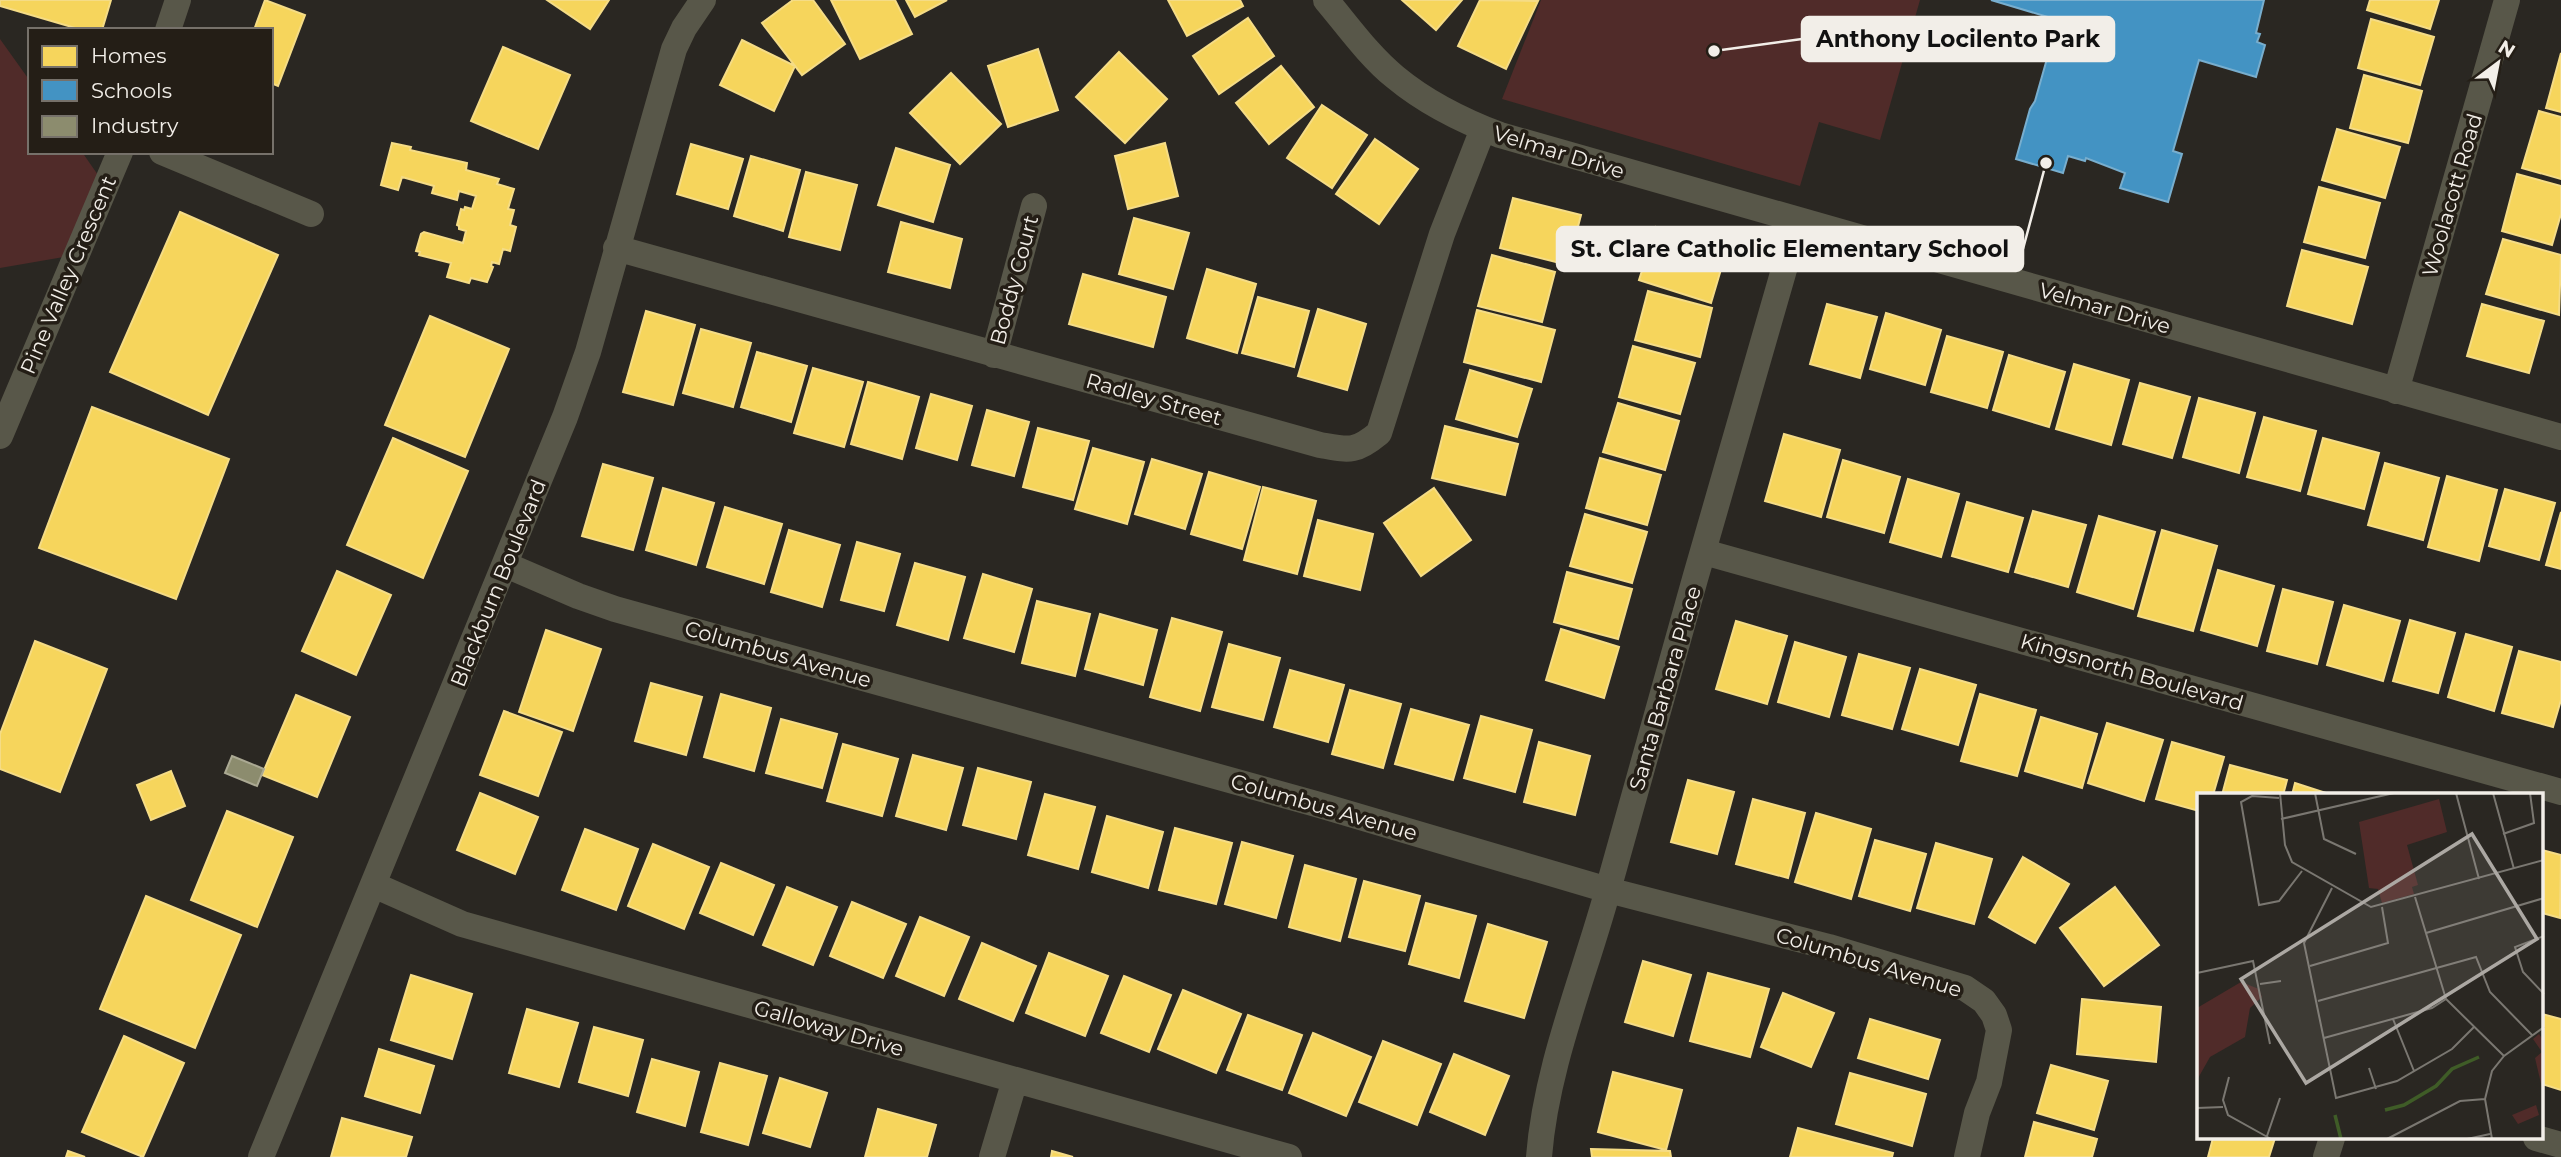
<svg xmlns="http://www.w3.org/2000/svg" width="2561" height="1157" font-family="Montserrat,sans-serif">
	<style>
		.green { fill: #502b29 }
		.homes { fill: #f6d55c; stroke: #f5dc86; stroke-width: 2 }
		.schools { fill: #4393c3; stroke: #78aece; stroke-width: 2 }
		.industry { fill: #8c8c6e; stroke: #aba993; stroke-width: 2 }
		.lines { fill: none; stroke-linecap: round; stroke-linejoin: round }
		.minor { stroke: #585749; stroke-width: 26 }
		.labels { text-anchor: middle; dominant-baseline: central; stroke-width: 7; stroke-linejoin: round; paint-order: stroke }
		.street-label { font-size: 21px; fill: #f2eee8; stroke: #241e16 }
		.inset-river { fill: none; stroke: #3f5c27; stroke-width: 3.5 }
		.inset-road { fill: none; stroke: #7a7771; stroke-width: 2 }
		.view { fill: #aca8a3; fill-opacity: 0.15; stroke: #aca8a3; stroke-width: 3.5 }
		.inset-edge { fill: none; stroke: #f2eee8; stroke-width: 3.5 }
		.leader { fill: none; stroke: #f2eee8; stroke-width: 2.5 }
		.callout-dot { fill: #f2eee8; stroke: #241e16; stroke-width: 2.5 }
		.callout { fill: #f2eee8; stroke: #f2eee8; stroke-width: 2.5 }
		.callout-label { font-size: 23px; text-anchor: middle; font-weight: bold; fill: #111 }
	</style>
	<rect width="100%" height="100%" fill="#2a2722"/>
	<!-- green -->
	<path class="green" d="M1541 0H1920L1880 140 1819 122 1800 186 1502 99Z
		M0 39 30 81V152H82L98 175 81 254 0 268Z"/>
	<!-- homes -->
	<path class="homes" d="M0 0H111L102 30H82L0 6Z
		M265 0 305 15 278 86 271 83V30H254Z
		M547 0H609L590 29Z
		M793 0H813L845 44 802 75 762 23Z
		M831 0H895L912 34 860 59Z
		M906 0H947L915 17Z
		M1168 0H1240L1243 6 1187 36Z
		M1402 0H1462L1436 30Z
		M1480 0 1538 1 1506 69 1458 46Z
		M2370 0H2439L2430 29 2367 10Z
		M1248 18 1274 56 1219 94 1193 56Z
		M2371 19 2434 37 2420 85 2358 68Z
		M742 40 795 66 774 111 720 85Z
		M503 47 570 75 538 149 471 121Z
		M1038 49 1058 110 1008 127 988 66Z
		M1119 52 1167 99 1125 143 1076 97Z
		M2561 53V112L2546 108Z
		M1281 66 1314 107 1269 144 1236 103Z
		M951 73 1001 124 960 164 910 113Z
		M2364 75 2422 91 2408 143 2350 128Z
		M1322 105 1367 135 1332 188 1287 158Z
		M2539 111 2561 117V179L2522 168Z
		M2337 129 2400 147 2385 198 2322 180Z
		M1375 139 1418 169 1379 224 1336 194Z
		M392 143 411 147 410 150 467 163 466 170 499 179 497 184 514 189 508 209 514 210 510 225 516 227 510 251 503 249 499 264 492 262 491 266 493 267 487 282 471 278 469 283 447 277 451 263 419 255 420 252 416 251 421 234 424 232 463 243 466 231 459 229V226L457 225 461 209 464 210 465 207 472 209 476 196 459 191 457 200 432 193 434 186 402 177 398 190 381 185Z
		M1165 143 1178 196 1128 209 1115 156Z
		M691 144 743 159 728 209 677 194Z
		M896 148 950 165 933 222 878 205Z
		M751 156 800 170 783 231 734 216Z
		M806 172 857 185 840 250 789 237Z
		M2517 174 2561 186V214L2552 245 2502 231Z
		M2319 187 2380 203 2365 258 2304 242Z
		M1513 198 1581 215 1568 265 1500 248Z
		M180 212 278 255 208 415 110 372Z
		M1134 218 1189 233 1173 289 1119 274Z
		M901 222 962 239 950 288 888 272Z
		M1656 227 1727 249 1711 303 1639 280Z
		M2503 239 2561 255 2559 315 2486 294Z
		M2302 250 2368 267 2352 324 2287 306Z
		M1492 255 1555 272 1542 322 1478 306Z
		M1207 269 1256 284 1237 353 1187 338Z
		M1083 274 1166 297 1153 347 1069 324Z
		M1648 291 1712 308 1700 357 1635 340Z
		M1258 297 1309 311 1294 367 1242 353Z
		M1827 304 1877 317 1860 378 1810 364Z
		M2482 304 2544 321 2529 373 2467 356Z
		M1318 309 1366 324 1347 390 1298 376Z
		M1477 310 1555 330 1541 382 1464 362Z
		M646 311 695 325 673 405 623 392Z
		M1886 313 1941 330 1925 385 1870 369Z
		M430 316 509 349 465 457 385 425Z
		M701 329 751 343 733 407 683 393Z
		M1947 336 2003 352 1987 408 1931 392Z
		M1633 346 1695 363 1680 414 1619 397Z
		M757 352 807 366 791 422 741 407Z
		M2009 355 2065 372 2049 427 1993 410Z
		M2074 364 2129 380 2111 445 2056 429Z
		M813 368 863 382 844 447 794 433Z
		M1470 370 1532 389 1517 437 1456 419Z
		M868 382 919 397 902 459 851 444Z
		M2140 383 2190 397 2172 458 2123 444Z
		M931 394 972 406 957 460 916 448Z
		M2199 398 2255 413 2239 473 2183 457Z
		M1618 403 1679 421 1665 470 1603 452Z
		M92 407 229 459 176 599 39 548Z
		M987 410 1029 422 1014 476 972 465Z
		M2264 417 2316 431 2300 491 2247 477Z
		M1445 426 1518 444 1505 495 1432 478Z
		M1038 428 1089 441 1073 500 1023 487Z
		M1784 434 1840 450 1821 517 1765 501Z
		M393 438 468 471 423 578 347 545Z
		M2323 438 2379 453 2364 509 2308 494Z
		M1093 448 1144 462 1127 524 1075 509Z
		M1600 458 1661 475 1647 525 1586 508Z
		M1152 459 1202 474 1185 529 1135 514Z
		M1843 460 1900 477 1884 533 1827 517Z
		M2385 463 2439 478 2423 540 2368 525Z
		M603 464 653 478 633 550 582 536Z
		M1209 472 1260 487 1242 549 1191 534Z
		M2447 476 2497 490 2479 561 2428 547Z
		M1908 479 1959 494 1941 557 1890 542Z
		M1263 487 1316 501 1297 574 1244 560Z
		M663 488 714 503 696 565 646 550Z
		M1434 488 1471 540 1421 576 1384 523Z
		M2505 489 2555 503 2539 560 2489 546Z
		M1967 502 2023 518 2008 572 1952 556Z
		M725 507 782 524 764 584 707 567Z
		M2033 511 2086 525 2068 587 2015 572Z
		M2561 512V569L2546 565Z
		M1585 514 1647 532 1632 583 1570 566Z
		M2099 516 2155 532 2133 609 2077 592Z
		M1318 520 1373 534 1360 590 1304 576Z
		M789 530 840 545 822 607 771 592Z
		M2162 530 2217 546 2193 631 2138 616Z
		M857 542 900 554 884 611 841 600Z
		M915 563 965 577 948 640 897 625Z
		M2218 570 2274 586 2257 646 2201 630Z
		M337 571 391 595 356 675 302 651Z
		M1567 572 1632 589 1618 639 1554 622Z
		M983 574 1032 589 1014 652 964 638Z
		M2283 589 2333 602 2317 664 2267 651Z
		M1037 601 1090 614 1075 676 1022 663Z
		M2344 605 2400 621 2383 681 2327 665Z
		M1100 614 1157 630 1143 685 1085 669Z
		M1172 618 1222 632 1200 711 1150 697Z
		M2410 620 2455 633 2438 693 2393 681Z
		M1736 621 1787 636 1767 704 1716 689Z
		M1561 629 1619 647 1604 698 1546 680Z
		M546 630 601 649 573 731 519 712Z
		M2466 634 2512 647 2494 711 2448 697Z
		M35 641 107 669 60 792 0 769V734Z
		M1795 642 1846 657 1829 717 1778 702Z
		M1229 644 1280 658 1263 720 1212 707Z
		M2519 651 2561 662V700L2553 727 2502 713Z
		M1859 654 1910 668 1892 729 1842 715Z
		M1920 669 1976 685 1958 745 1902 729Z
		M1290 670 1344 685 1328 742 1274 727Z
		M651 683 702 697 686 755 635 741Z
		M1350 690 1401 704 1383 768 1332 754Z
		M721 694 771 708 754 771 704 757Z
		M1980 694 2036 710 2017 776 1961 761Z
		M296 695 350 717 317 797 262 775Z
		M1411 709 1469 725 1453 780 1395 764Z
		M504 711 562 732 538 796 480 775Z
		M1481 716 1532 730 1515 792 1464 778Z
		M2041 717 2097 734 2082 788 2025 771Z
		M781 719 837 734 822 788 766 773Z
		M2107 723 2163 740 2144 801 2088 783Z
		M1539 742 1590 756 1575 815 1524 802Z
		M2172 742 2224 757 2213 795H2199V811L2156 799Z
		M843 744 898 759 882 816 827 801Z
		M913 755 963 768 946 830 896 816Z
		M2230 765 2287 780 2283 795H2222Z
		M978 768 1031 782 1016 839 963 825Z
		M171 771 185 806 151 820 137 785Z
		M1688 780 1734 792 1717 854 1671 842Z
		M2295 783 2332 795H2292Z
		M480 793 538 817 515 874 457 850Z
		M1045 794 1095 807 1078 869 1028 855Z
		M1753 799 1805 813 1788 878 1736 864Z
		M227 811 293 837 257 927 191 900Z
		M1816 813 1871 829 1851 899 1795 882Z
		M1107 816 1163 832 1148 888 1092 872Z
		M1175 828 1232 843 1216 904 1159 890Z
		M585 829 638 849 616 910 562 890Z
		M1875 840 1926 854 1910 911 1859 896Z
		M1242 842 1293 856 1276 918 1225 904Z
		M1936 843 1992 859 1974 924 1917 908Z
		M653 844 709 867 684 929 628 906Z
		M2542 850 2561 855 2560 918 2542 913Z
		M2023 857 2069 884 2035 943 1989 917Z
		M721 863 774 885 753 935 700 913Z
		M1305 865 1356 879 1340 941 1289 927Z
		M1364 881 1420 896 1405 951 1349 937Z
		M787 887 837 907 813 965 763 945Z
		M2115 887 2159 945 2104 986 2060 928Z
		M146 896 241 935 195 1048 100 1009Z
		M852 902 906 924 883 978 830 956Z
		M1426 903 1476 916 1459 978 1409 964Z
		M920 917 969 937 944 996 896 976Z
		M1488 924 1547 942 1524 1018 1465 1001Z
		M982 943 1036 966 1013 1021 959 999Z
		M1049 953 1108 976 1085 1036 1026 1013Z
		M1643 961 1691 975 1673 1036 1625 1022Z
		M1708 973 1769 989 1750 1057 1690 1041Z
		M411 975 472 994 452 1059 391 1040Z
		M1124 976 1171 995 1149 1052 1101 1033Z
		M1183 990 1241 1014 1216 1073 1158 1049Z
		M1783 993 1834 1013 1811 1067 1761 1047Z
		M2082 999 2161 1007 2156 1062 2077 1054Z
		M527 1009 578 1023 559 1087 509 1073Z
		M2542 1014 2561 1019V1090L2542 1084Z
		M1248 1015 1302 1035 1282 1090 1227 1070Z
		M1870 1019 1940 1040 1928 1079 1858 1058Z
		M594 1027 643 1040 628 1096 579 1082Z
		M1313 1033 1371 1057 1346 1116 1289 1093Z
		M124 1036 184 1063 143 1157 82 1132Z
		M1383 1041 1441 1064 1417 1125 1359 1102Z
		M379 1049 434 1066 420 1113 365 1096Z
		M1454 1054 1509 1076 1485 1135 1430 1112Z
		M652 1059 699 1072 685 1126 637 1112Z
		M720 1063 767 1076 748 1145 701 1132Z
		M2051 1065 2108 1081 2094 1130 2037 1113Z
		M1613 1072 1682 1090 1666 1150 1598 1132Z
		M1850 1073 1926 1094 1912 1146 1836 1124Z
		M780 1078 827 1093 810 1147 763 1133Z
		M878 1109 936 1125 927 1157H865Z
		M342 1118 412 1137 406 1157H331Z
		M2034 1122 2097 1139 2092 1157H2025Z
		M1798 1128 1893 1153 1892 1157H1790Z
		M2213 1138H2275L2269 1157H2208Z
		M1591 1149 1670 1151 1671 1157H1592Z
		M68 1151 85 1157H66Z
		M1052 1151 1073 1157H1051Z"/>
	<!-- schools -->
	<path class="schools" d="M1991 0H2264L2256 33 2260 34 2257 42 2265 45 2256 77 2199 60 2173 151 2182 154 2168 202 2120 188 2125 173 2086 158 2085 161 2068 156 2063 173 2016 159 2030 109 2035 101 2058 20Z"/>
	<!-- industry -->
	<path class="industry" d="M232 756 264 769 257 786 225 773Z"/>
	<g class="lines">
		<!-- minor -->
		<path class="minor" d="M1326 0C1348 26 1369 56 1395 77 1425 102 1463 121 1500 135L2561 437
			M168 30 178 0
			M162 152 311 214
			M616 248 1320 445C1349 450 1355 453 1379 433L1442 234 1483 129
			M994 355 1034 206
			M2396 391 2507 0
			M0 436 120 152
			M1704 552 2561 792
			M506 565 578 596 615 609 1316 804 1608 890 1829 947 1965 988 1984 1001 1994 1015 1999 1030 1989 1082 1977 1113 1967 1157
			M374 885 462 924 1289 1157
			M2536 1138 2561 1145
			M261 1157 565 417 588 352 674 49 684 28 703 0
			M992 1157 1015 1080
			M1539 1157C1546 1065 1585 975 1609 886 1670 664 1734 442 1798 221
			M2326 1157 2332 1138"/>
	</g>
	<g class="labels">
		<!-- street labels -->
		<g class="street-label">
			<text transform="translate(1559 152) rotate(17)">Velmar Drive</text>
			<text transform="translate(2452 195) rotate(-74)">Woolacott Road</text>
			<text transform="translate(68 275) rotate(-67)">Pine Valley Crescent</text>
			<text transform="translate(1014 280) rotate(-75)">Boddy Court</text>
			<text transform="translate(2105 308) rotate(16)">Velmar Drive</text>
			<text transform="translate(1154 399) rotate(16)">Radley Street</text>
			<text transform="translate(498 583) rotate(-68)">Blackburn Boulevard</text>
			<text transform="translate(778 654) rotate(16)">Columbus Avenue</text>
			<text transform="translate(2132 672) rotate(16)">Kingsnorth Boulevard</text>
			<text transform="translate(1665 688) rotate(-74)">Santa Barbara Place</text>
			<text transform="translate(1324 807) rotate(16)">Columbus Avenue</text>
			<text transform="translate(1869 962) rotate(17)">Columbus Avenue</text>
			<text transform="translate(829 1028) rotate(16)">Galloway Drive</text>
		</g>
	</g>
	<!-- overview -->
	<g transform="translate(2197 793)">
		<rect width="346" height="346" fill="#2a2722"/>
		<path d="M242 6 250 39 210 52 221 92 215 94 217 101 185 110 181 96 172 95 162 29ZM44 189 62 196 65 204 53 215 48 244 13 264 0 287V215ZM342 241 346 247V299L338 265 345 259 336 246ZM339 312 342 322 321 331 315 322Z" fill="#502b29"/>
		<path class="inset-river" d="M188 317 207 312 239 293 255 276 282 264M138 322 144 346"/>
		<path class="inset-road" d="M83 0 88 52 95 69 174 114 347 67M118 0 127 46 159 61M259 0 282 86M296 0 317 76M82 5 55 3 44 9 62 112 82 108 105 78M84 26 197 0M306 41 337 30 333 0M135 95 107 150 139 305 200 288 255 256 277 234M218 104 249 206 307 263M229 140 347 105M347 143 318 154 326 179 347 201M113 173 191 150 185 114M0 180 56 168 73 251M63 191 84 188M121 208 279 164 293 199 335 242M196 226 217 278M127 245 235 215 249 206M172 275 179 296M32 284 26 307 31 322 74 346M0 315 26 314M70 343 83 305M190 346 263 308 288 306M270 346 293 341M295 346 288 306 295 278 307 263 347 234"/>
		<path class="view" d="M275 41 340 146 109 290 44 186Z"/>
		<rect width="346" height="346" class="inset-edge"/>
	</g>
	<!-- callouts -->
	<path class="leader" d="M1714 51L1802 39M2046 163L2023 249"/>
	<g class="callout-dot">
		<circle cx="1714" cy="51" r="7"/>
		<circle cx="2046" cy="163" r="7"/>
	</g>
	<g class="callout">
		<rect x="1802" y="17" width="312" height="44" rx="7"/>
		<rect x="1557" y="227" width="466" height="44" rx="7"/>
	</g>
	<g class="callout-label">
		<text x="1958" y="47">Anthony Locilento Park</text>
		<text x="1790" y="257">St. Clare Catholic Elementary School</text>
	</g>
	<!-- legend -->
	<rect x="28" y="28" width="245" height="126" fill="#241e16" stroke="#76716a" stroke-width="2"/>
	<rect x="42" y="46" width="35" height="21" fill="#f6d55c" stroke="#76716a" stroke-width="2"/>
	<text x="91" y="63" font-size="21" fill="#f2eee8">Homes</text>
	<rect x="42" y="80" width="35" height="21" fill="#4393c3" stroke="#76716a" stroke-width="2"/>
	<text x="91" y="98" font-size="21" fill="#f2eee8">Schools</text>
	<rect x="42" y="116" width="35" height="21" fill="#8c8c6e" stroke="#76716a" stroke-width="2"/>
	<text x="91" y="133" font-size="21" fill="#f2eee8">Industry</text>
	<!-- north arrow -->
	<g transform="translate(2498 63) rotate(32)" stroke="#241e16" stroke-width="5" paint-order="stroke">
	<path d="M0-5L12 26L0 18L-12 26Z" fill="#f2eee8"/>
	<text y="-10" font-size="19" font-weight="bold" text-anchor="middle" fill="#f2eee8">N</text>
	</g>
</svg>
